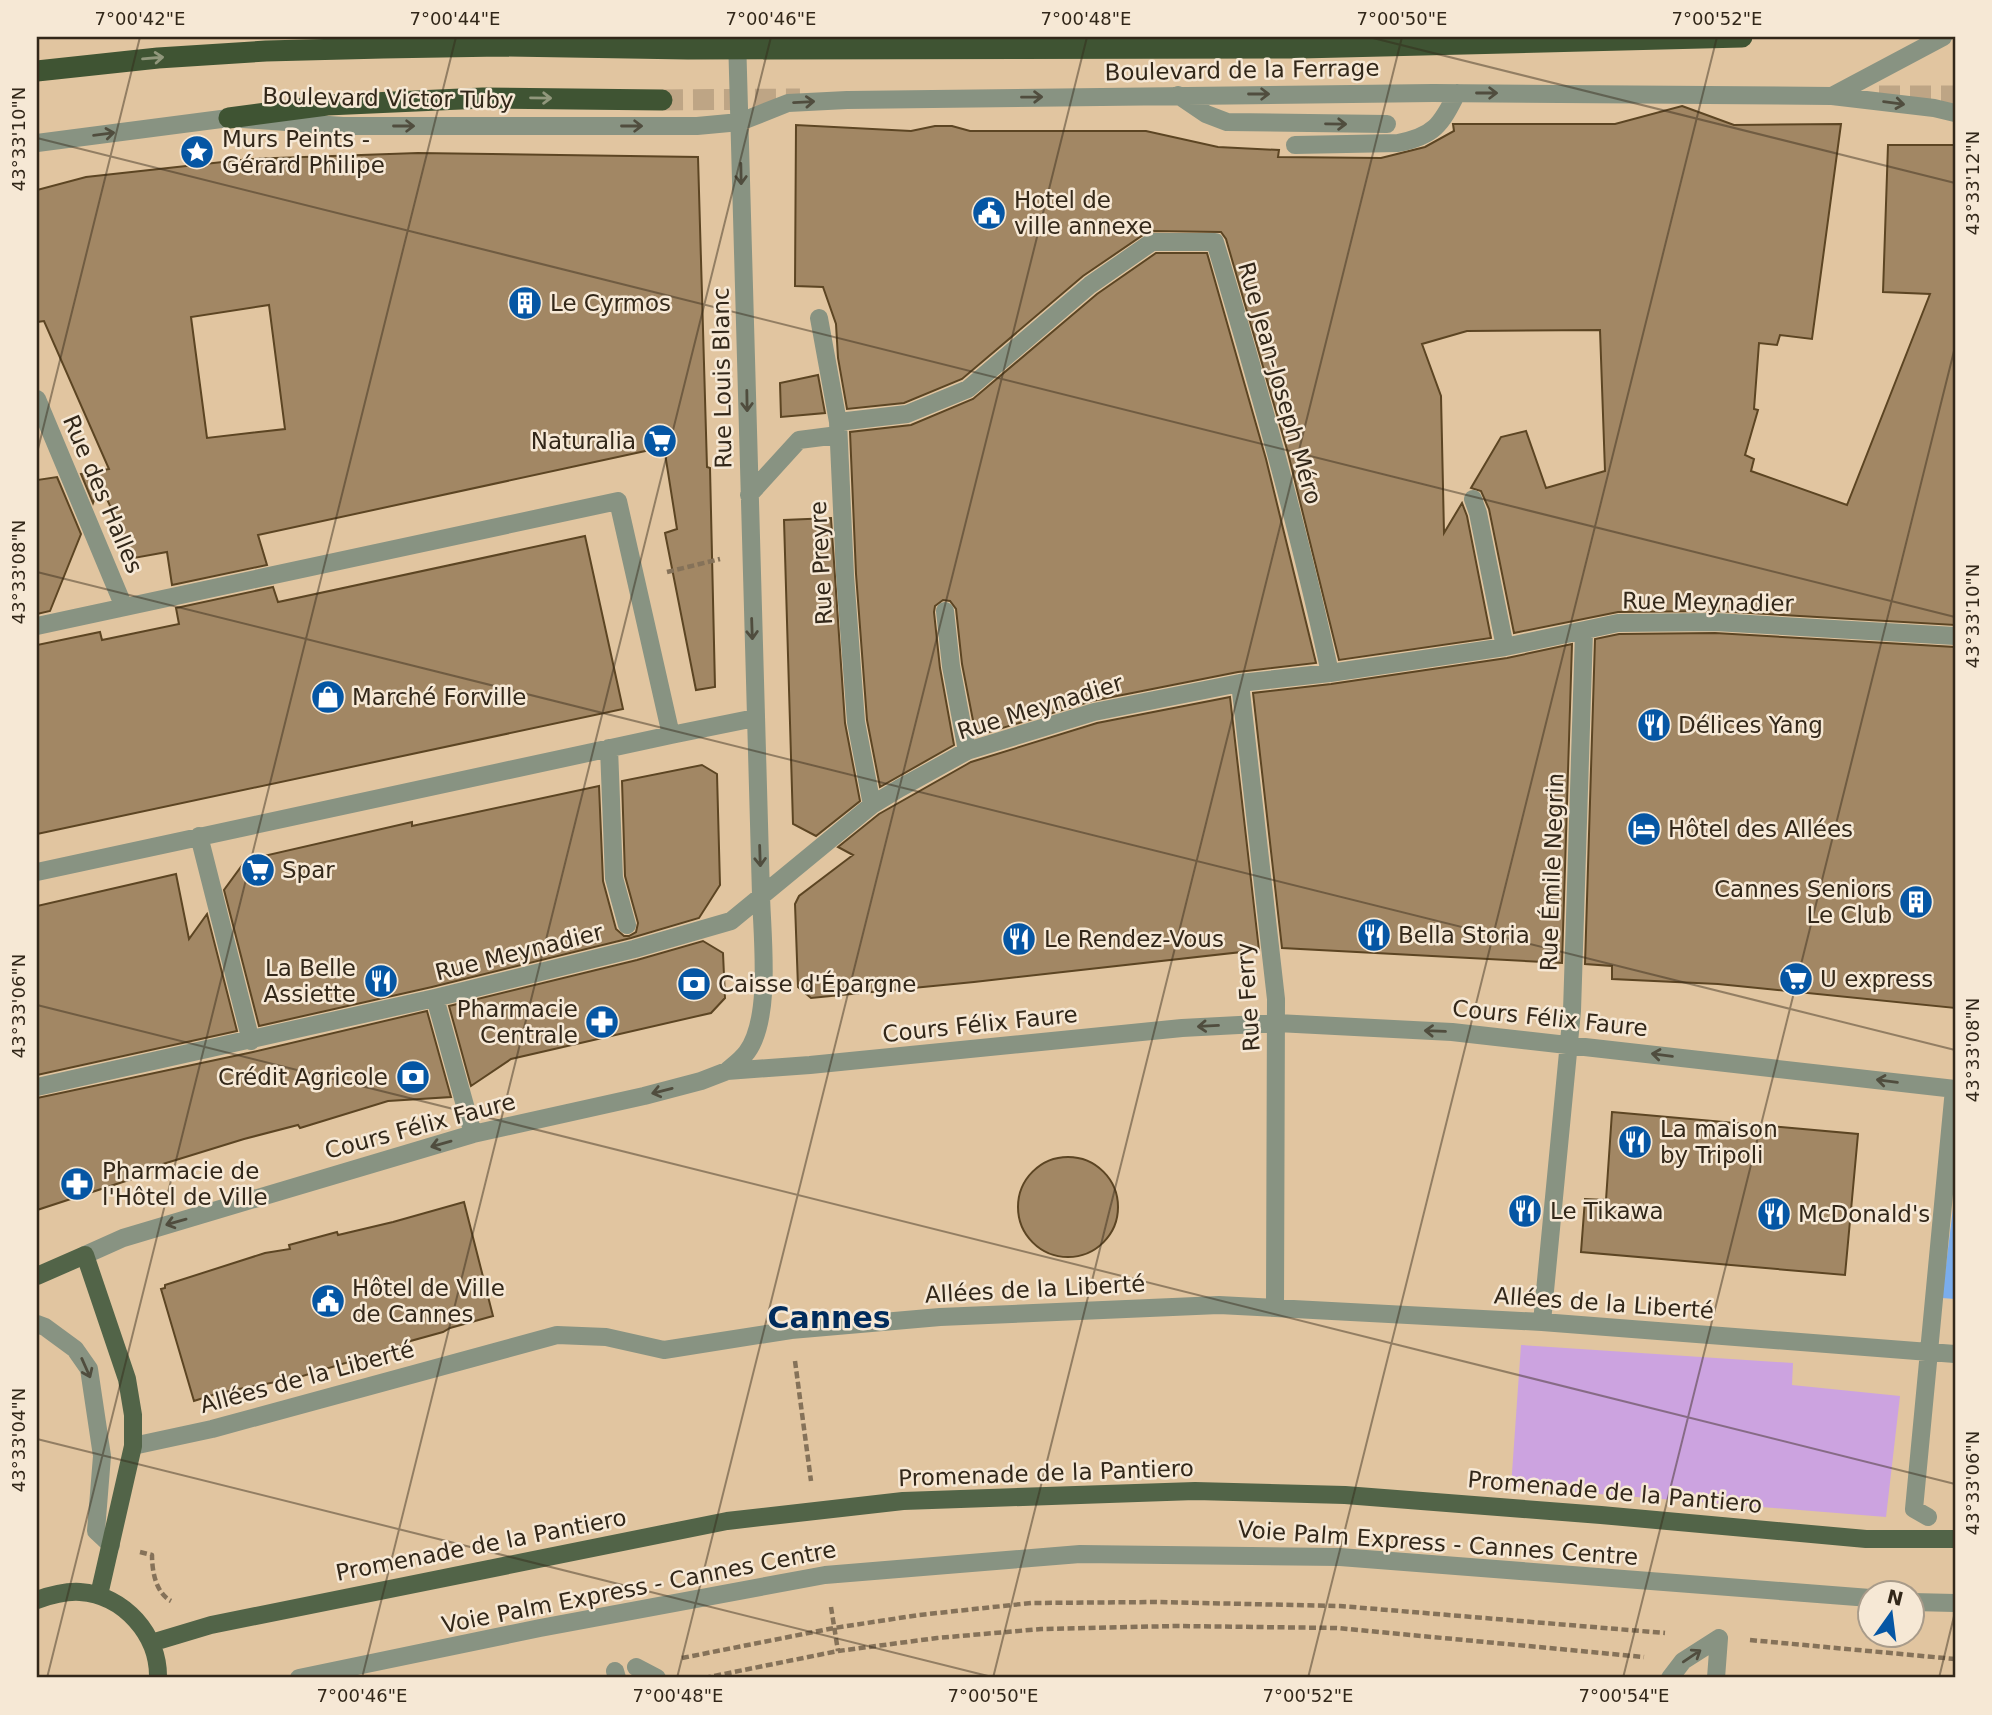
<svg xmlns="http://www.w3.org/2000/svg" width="1992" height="1715" font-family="'DejaVu Sans',sans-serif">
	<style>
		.green { fill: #cca3e0 }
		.water { fill: #7aaded }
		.building { fill: #a28764; stroke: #5c4523; stroke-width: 2; fill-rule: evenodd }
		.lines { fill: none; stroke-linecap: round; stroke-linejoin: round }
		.highway-tunnel { stroke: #bea585; stroke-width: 21; stroke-dasharray: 21 10; stroke-linecap: butt }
		.path { stroke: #857259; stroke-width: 4.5; stroke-dasharray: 7 3.5; stroke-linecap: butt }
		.minor { stroke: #889382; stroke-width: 18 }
		.major { stroke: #526448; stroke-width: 18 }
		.highway { stroke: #3f5433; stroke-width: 21 }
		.oneway { stroke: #91977c }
		.oneway2 { stroke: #504d3e }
		.ticks { fill: none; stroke: #322719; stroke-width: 2; stroke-opacity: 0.45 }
		.labels { text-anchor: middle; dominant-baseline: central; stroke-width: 5; stroke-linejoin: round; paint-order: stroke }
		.street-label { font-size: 23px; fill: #322719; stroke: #f6e8d5 }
		.poi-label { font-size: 23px; fill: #322719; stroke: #f6e8d5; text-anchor: start }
		.district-label { font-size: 30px; font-weight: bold; fill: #002c5d; stroke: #f6e8d5 }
		.neatline { fill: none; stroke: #322719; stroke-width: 2.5 }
		.ticks-label { font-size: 18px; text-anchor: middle; fill: #322719 }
	</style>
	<rect width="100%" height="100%" fill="#e1c5a0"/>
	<!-- green -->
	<path class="green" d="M1521 1345 1793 1363 1792 1385 1900 1396 1886 1517 1511 1487Z"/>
	<!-- water -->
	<path class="water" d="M1955 1192V1299L1942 1298Z"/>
	<!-- building -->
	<path class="building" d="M1682 106 1734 125 1841 124 1812 339 1780 335 1777 345 1759 343 1754 409 1758 410 1745 455 1754 459 1751 471 1847 505 1930 294 1883 292 1888 145H1955V625L1716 611 1618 612 1514 633 1489 509 1481 491 1471 488 1501 437 1526 431 1546 488 1605 471 1600 330 1467 331 1422 344 1441 396 1444 533 1462 503 1467 516 1491 638 1339 660 1288 453 1226 239 1221 232 1152 231 1146 233 1083 276 962 379 904 403 847 409 838 358 836 324 823 287 795 286 796 125 911 131 935 126H952L970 131H1146L1218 147 1279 150 1278 157 1381 158 1425 147 1454 131 1453 124H1615Z
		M418 153 698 157 707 467 710 468 715 687 696 690 665 533 677 529 664 447 258 535 267 565 172 585 167 552 134 558 100 484 93 503 81 474 109 469 44 321 37 322V190L86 177 250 159ZM269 305 285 429 207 438 191 317Z
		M1156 253H1207L1266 459 1316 663 1238 672 1092 701 976 736 962 664 956 609 950 601 943 600 935 606 934 612 940 668 954 745 880 787 867 720 856 574 850 432 911 425 973 399 1097 294Z
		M818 375 825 413 781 417 780 383Z
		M57 477 81 534 50 611 37 614V480Z
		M831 518 845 723 860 801 816 836 793 824 784 520Z
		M585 536 623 709 37 834V645L100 632 102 640 179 624 176 608 273 587 278 602Z
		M1715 633 1955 647V1008L1718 984 1612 979V966L1585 964 1595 639 1619 634Z
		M1572 644 1562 963 1282 948 1253 693 1331 684 1507 658Z
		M1230 697 1259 950 974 982 811 998 798 987 795 904 799 896 853 855 838 847 879 814 971 762 1097 723Z
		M702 765 717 774 720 885 699 918 631 938 432 987 259 1026 224 890 246 860 412 822V826L599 786 603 881 616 929 624 936H629L636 932 638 923 625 876 622 781Z
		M176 874 189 939 207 914 237 1031 37 1075V906Z
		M703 941 723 953 725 998 711 1013 511 1059 471 1086 449 1006 637 960Z
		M427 1011 451 1097 388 1101 300 1128 298 1125 244 1139 137 1172 138 1177 37 1210V1098L253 1052Z
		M1612 1112 1858 1134 1845 1275 1581 1252 1585 1199 1606 1200Z
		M1018 1207a50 50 0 1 1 100 0a50 50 0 1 1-100 0Z
		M464 1202 493 1316 450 1328 443 1332 407 1342 408 1344 296 1378 219 1393 194 1401 161 1289 165 1288V1285L265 1253 290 1249 289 1245 337 1232 338 1235 393 1222Z"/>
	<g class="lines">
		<!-- highway-tunnel -->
		<path class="highway-tunnel" d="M1879 96H1955
			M662 100 800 99"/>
		<!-- path -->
		<path class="path" d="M667 572 720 559
			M795 1361 811 1481
			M140 1552 152 1555C152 1572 156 1593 171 1601
			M831 1607 838 1651
			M1750 1640 1955 1659
			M682 1658 834 1628 919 1615 1031 1603 1156 1602 1340 1606 1665 1633
			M704 1678 838 1651 937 1638 1041 1629 1176 1626 1337 1628 1644 1657"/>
		<!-- minor -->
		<path class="minor" d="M1178 95 1206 114 1227 122 1387 124
			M1832 96 1934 108 1955 113
			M37 143 229 118 343 126H697L740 122 788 103 847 100 1433 93 1832 96 1943 37
			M1295 145 1398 143C1434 136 1441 125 1457 93
			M819 318 838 422 845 575 856 722 872 805
			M37 399 124 607
			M838 422 907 414 968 389 1090 285 1152 242H1215C1258 384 1299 528 1330 673
			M749 495 799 440 838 435
			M1473 499 1478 513 1505 647
			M945 611 951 666 967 751
			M37 626 618 501 671 735 37 872
			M1240 683 1276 999 1275 1308
			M671 735 755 718
			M609 748 614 878 627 925
			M199 836 251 1041
			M435 998 473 1134
			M727 1071C734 1065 742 1059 747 1052 772 1018 762 937 761 895L737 37
			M37 1087 435 998 634 949 731 921 872 805 900 788 967 751 1094 712 1240 683 1330 673 1505 647 1618 623 1715 622 1955 636
			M85 1255 123 1238 473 1134 644 1096 701 1081 727 1071 810 1065 1182 1028 1277 1023 1452 1032 1955 1089
			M1542 1322 1572 1011 1584 632
			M37 1324 45 1327 75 1349 89 1369 102 1456 96 1531 111 1545
			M133 1446 212 1429 557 1335 606 1337 664 1350 791 1330 940 1317 1219 1305 1542 1322 1955 1354
			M1928 1517 1914 1509 1954 1089
			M1912 1602 1955 1603
			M636 1667 657 1678
			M615 1671 617 1678
			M299 1678 540 1628 825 1575 1080 1554 1340 1557 1870 1598
			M1670 1678 1683 1661 1719 1638
			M1716 1678 1719 1638"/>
		<!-- major -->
		<path class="major" d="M37 1276 85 1255 127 1379 133 1415V1446L99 1595
			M37 1600C51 1595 65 1591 80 1592 124 1595 159 1635 158 1678
			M151 1643 211 1625 727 1521 903 1501 1195 1491 1345 1495 1601 1515 1866 1539H1955"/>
		<!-- highway -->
		<path class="highway" d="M37 71 158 58 266 51 383 48 501 46 688 49 1301 48 1742 37
			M229 118 327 105 483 98 662 100"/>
	</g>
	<!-- one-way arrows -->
	<defs><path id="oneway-shaft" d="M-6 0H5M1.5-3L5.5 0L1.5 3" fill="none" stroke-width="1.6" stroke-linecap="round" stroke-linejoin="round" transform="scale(1.75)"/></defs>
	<g class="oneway">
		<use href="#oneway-shaft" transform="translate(153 58) rotate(-5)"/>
		<use href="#oneway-shaft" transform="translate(541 98) rotate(1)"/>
	</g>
	<g class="oneway2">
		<use href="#oneway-shaft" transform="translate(1487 93)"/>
		<use href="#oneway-shaft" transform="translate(1259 94)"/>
		<use href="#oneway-shaft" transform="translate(1032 97) rotate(-1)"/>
		<use href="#oneway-shaft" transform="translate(804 102) rotate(-3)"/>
		<use href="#oneway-shaft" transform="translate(1894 103) rotate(7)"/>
		<use href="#oneway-shaft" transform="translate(1336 124) rotate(1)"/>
		<use href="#oneway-shaft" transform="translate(404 126)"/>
		<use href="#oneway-shaft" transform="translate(632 126)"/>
		<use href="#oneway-shaft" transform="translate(104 134) rotate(-7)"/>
		<use href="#oneway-shaft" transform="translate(741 174) rotate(89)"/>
		<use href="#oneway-shaft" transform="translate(747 401) rotate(89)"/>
		<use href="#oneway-shaft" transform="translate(752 629) rotate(88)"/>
		<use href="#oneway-shaft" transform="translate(760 856) rotate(88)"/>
		<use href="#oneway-shaft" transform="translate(1208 1026) rotate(177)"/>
		<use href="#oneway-shaft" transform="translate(1435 1031) rotate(-178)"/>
		<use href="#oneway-shaft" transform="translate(1662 1055) rotate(-173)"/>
		<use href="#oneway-shaft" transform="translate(1887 1081) rotate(-173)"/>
		<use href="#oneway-shaft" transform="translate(662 1091) rotate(166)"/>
		<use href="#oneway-shaft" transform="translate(441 1144) rotate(164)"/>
		<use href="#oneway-shaft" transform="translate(176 1222) rotate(164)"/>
		<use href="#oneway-shaft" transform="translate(86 1368) rotate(66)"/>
		<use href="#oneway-shaft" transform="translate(1692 1656) rotate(-34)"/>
	</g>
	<!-- ticks -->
	<path class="ticks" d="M1369 37 1955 183M37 138 1955 617M37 453 140 37M37 572 1955 1050M37 1005 1955 1484M37 1439 996 1678M47 1678 456 37M362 1678 771 37M677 1678 1087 37M993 1678 1402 37M1308 1678 1717 37M1623 1678 1955 347M1939 1678 1955 1612"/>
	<!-- icons -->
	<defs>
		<g id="sight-disc" transform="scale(1.75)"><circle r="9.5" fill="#0556a4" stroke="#f6e8d5"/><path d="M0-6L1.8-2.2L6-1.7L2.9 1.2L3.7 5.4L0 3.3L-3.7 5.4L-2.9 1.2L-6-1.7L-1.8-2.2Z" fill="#fff"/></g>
		<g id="civic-disc" transform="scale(1.75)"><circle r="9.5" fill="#0556a4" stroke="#f6e8d5"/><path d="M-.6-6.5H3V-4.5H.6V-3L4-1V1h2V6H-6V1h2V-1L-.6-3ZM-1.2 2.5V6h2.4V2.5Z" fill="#fff"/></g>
		<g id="building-disc" transform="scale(1.75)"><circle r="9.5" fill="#0556a4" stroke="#f6e8d5"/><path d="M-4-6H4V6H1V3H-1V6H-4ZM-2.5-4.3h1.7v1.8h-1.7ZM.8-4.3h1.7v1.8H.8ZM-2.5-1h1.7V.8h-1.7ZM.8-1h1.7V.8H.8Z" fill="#fff"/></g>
		<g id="supermarket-disc" transform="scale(1.75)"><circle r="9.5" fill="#0556a4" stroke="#f6e8d5"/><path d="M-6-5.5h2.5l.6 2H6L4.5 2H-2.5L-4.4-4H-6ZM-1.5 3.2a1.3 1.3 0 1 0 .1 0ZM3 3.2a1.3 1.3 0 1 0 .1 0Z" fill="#fff"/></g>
		<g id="shop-disc" transform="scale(1.75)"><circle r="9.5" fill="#0556a4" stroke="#f6e8d5"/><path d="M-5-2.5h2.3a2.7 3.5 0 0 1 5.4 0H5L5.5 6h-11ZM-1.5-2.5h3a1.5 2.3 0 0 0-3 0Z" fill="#fff"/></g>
		<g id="restaurant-disc" transform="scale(1.75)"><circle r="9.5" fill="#0556a4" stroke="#f6e8d5"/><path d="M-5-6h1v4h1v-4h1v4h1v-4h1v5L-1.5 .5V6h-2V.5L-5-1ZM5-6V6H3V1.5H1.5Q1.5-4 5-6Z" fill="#fff"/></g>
		<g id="hotel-disc" transform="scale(1.75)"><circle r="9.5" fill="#0556a4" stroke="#f6e8d5"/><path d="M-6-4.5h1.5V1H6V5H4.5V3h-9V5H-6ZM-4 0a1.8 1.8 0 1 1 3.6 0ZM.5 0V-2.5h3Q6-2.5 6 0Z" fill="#fff"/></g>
		<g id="bank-disc" transform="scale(1.75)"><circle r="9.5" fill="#0556a4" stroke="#f6e8d5"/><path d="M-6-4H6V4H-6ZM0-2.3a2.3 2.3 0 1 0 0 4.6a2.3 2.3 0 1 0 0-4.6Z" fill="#fff"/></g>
		<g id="pharmacy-disc" transform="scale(1.75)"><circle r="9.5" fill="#0556a4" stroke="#f6e8d5"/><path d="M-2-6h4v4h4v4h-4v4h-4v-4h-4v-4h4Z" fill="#fff"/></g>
	</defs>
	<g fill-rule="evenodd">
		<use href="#sight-disc" x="197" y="152"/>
		<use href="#civic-disc" x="989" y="213"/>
		<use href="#building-disc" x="525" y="303"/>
		<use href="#supermarket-disc" x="660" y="441"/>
		<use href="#shop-disc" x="328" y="697"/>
		<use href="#restaurant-disc" x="1654" y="725"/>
		<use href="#hotel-disc" x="1644" y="829"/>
		<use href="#supermarket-disc" x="258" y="870"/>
		<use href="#building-disc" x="1916" y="902"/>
		<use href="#restaurant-disc" x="1374" y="935"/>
		<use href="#restaurant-disc" x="1019" y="939"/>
		<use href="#supermarket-disc" x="1796" y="979"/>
		<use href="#restaurant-disc" x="381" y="981"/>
		<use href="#bank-disc" x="694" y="984"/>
		<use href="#pharmacy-disc" x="602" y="1022"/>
		<use href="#bank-disc" x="413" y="1077"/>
		<use href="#restaurant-disc" x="1635" y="1142"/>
		<use href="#pharmacy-disc" x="77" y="1184"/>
		<use href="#restaurant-disc" x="1525" y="1211"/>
		<use href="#restaurant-disc" x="1774" y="1214"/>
		<use href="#civic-disc" x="328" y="1301"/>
	</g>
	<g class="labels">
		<!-- street labels -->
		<g class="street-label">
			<text transform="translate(1242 70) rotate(-1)">Boulevard de la Ferrage</text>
			<text transform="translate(388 98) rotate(1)">Boulevard Victor Tuby</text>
			<text transform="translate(722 378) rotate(-91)">Rue Louis Blanc</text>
			<text transform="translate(1280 383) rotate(74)">Rue Jean-Joseph Méro</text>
			<text transform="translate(103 494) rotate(67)">Rue des Halles</text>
			<text transform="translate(821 563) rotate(-93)">Rue Preyre</text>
			<text transform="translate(1708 602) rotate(1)">Rue Meynadier</text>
			<text transform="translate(1040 707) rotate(-17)">Rue Meynadier</text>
			<text transform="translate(1552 872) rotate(-88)">Rue Émile Negrin</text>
			<text transform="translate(519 952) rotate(-14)">Rue Meynadier</text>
			<text transform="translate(1248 997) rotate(-94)">Rue Ferry</text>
			<text transform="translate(1550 1018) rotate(6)">Cours Félix Faure</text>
			<text transform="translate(980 1024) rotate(-6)">Cours Félix Faure</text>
			<text transform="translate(420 1126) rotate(-15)">Cours Félix Faure</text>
			<text transform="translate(1035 1289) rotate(-3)">Allées de la Liberté</text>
			<text transform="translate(1604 1303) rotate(4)">Allées de la Liberté</text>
			<text transform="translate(307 1377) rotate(-15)">Allées de la Liberté</text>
			<text transform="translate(1046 1473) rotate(-2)">Promenade de la Pantiero</text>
			<text transform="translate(1615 1492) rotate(5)">Promenade de la Pantiero</text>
			<text transform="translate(1438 1543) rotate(4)">Voie Palm Express - Cannes Centre</text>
			<text transform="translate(481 1545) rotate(-11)">Promenade de la Pantiero</text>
			<text transform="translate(639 1587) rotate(-11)">Voie Palm Express - Cannes Centre</text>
		</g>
		<!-- poi labels -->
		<g class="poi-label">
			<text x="222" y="139">Murs Peints -<tspan x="222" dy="26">Gérard Philipe</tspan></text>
			<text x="1014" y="200">Hotel de<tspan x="1014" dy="26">ville annexe</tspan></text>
			<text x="550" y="303">Le Cyrmos</text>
			<text x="636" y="441" text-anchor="end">Naturalia</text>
			<text x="352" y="697">Marché Forville</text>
			<text x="1678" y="725">Délices Yang</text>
			<text x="1668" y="829">Hôtel des Allées</text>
			<text x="282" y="870">Spar</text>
			<text x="1892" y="889" text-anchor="end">Cannes Seniors<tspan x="1892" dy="26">Le Club</tspan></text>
			<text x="1398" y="935">Bella Storia</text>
			<text x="1044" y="939">Le Rendez-Vous</text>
			<text x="356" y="968" text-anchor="end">La Belle<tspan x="356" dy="26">Assiette</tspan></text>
			<text x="1820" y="979">U express</text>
			<text x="718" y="984">Caisse d'Épargne</text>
			<text x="578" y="1009" text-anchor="end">Pharmacie<tspan x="578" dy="26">Centrale</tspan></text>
			<text x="388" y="1077" text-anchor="end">Crédit Agricole</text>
			<text x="1660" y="1129">La maison<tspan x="1660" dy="26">by Tripoli</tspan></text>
			<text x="102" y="1171">Pharmacie de<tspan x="102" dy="26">l'Hôtel de Ville</tspan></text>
			<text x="1550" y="1211">Le Tikawa</text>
			<text x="1798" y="1214">McDonald's</text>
			<text x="352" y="1288">Hôtel de Ville<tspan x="352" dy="26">de Cannes</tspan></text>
		</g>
		<!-- district labels -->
		<g class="district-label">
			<text x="829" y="1317">Cannes</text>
		</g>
	</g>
	<!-- border -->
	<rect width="1992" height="1715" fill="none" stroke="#f6e8d5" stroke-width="77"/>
	<!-- north arrow -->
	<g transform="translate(1891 1614) rotate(14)"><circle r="33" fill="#f6e8d5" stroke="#a89b8a" stroke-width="2"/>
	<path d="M0-5L12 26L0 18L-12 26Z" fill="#0556a4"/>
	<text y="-10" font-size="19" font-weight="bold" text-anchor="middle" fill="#322719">N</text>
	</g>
	<rect x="38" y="38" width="1916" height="1638" class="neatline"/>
	<g class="ticks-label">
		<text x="140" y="25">7°00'42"E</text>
		<text x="455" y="25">7°00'44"E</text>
		<text x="771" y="25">7°00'46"E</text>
		<text x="1086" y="25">7°00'48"E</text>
		<text x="1402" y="25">7°00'50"E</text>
		<text x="1717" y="25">7°00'52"E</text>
		<text transform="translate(19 139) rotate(-90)" y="6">43°33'10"N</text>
		<text transform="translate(1973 183) rotate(-90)" y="6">43°33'12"N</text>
		<text transform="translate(19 572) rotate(-90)" y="6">43°33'08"N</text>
		<text transform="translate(1973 616) rotate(-90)" y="6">43°33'10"N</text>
		<text transform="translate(19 1006) rotate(-90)" y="6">43°33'06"N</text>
		<text transform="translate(1973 1050) rotate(-90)" y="6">43°33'08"N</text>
		<text transform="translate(19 1440) rotate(-90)" y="6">43°33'04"N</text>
		<text transform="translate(1973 1483) rotate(-90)" y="6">43°33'06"N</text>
		<text x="362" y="1702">7°00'46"E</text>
		<text x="678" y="1702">7°00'48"E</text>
		<text x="993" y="1702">7°00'50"E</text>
		<text x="1308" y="1702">7°00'52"E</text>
		<text x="1624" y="1702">7°00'54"E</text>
	</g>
</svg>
